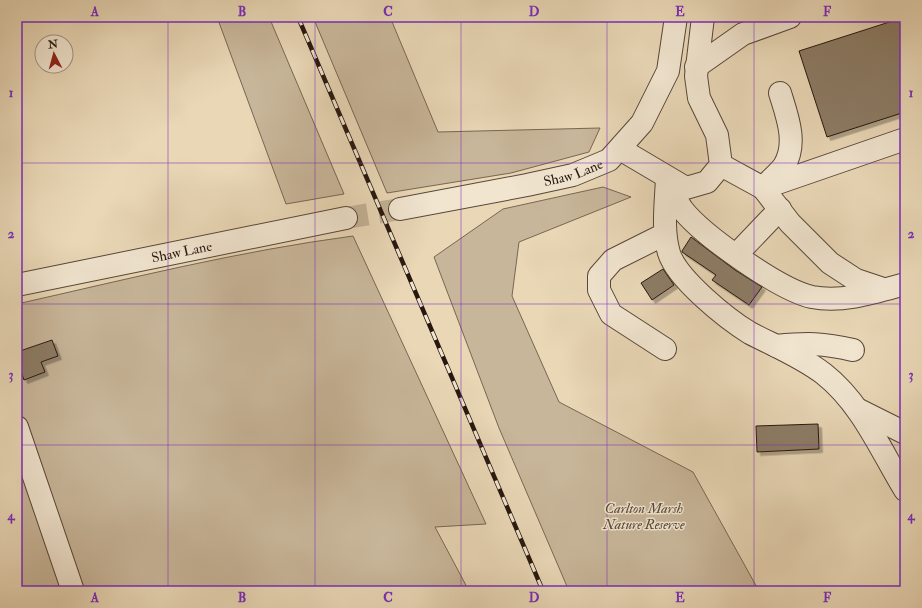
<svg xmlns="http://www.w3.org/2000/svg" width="922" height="608" font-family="'IM FELL Double Pica',serif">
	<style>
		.green { fill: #c8b69a; stroke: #786654 }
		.building { fill: #8c7b66; stroke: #27170f; filter: url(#shadow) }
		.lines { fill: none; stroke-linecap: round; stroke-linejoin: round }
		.minor-tunnel { stroke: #c2b195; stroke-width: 22; stroke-dasharray: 22 11; stroke-linecap: butt }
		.minor-casing { stroke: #584739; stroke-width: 24 }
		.minor { stroke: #f1e5d0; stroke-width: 22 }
		.rail-casing { stroke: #27170f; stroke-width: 4.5 }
		.rail { stroke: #f1e5d0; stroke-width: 3; stroke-dasharray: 9; stroke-linecap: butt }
		.grid { fill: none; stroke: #7b2cbf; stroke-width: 1; stroke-opacity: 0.55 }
		.labels { text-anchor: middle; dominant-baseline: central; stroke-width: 3; stroke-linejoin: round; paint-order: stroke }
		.street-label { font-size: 14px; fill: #27170f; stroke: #f1e5d0 }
		.park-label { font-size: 14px; font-style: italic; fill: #574739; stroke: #f1e5d0 }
		.neatline { fill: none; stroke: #7b2cbf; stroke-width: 1.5 }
		.grid-label { font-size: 13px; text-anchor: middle; font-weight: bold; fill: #7b2cbf }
	</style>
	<defs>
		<filter id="shadow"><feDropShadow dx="3.5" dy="3.5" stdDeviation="0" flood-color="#0004"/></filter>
	</defs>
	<rect width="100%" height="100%" fill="#e9d7b6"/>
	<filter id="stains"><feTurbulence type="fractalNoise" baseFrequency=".005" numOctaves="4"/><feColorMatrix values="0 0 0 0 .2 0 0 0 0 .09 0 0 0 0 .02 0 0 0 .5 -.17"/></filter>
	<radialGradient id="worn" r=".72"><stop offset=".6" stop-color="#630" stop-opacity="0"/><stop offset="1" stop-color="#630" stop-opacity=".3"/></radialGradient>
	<!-- green -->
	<path class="green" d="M217 17H269L344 194 286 204Z
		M313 17H390L438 132 600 128 589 152 511 173 387 193Z
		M603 187 631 197 519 242 512 296 559 402 693 472 759 591H569L499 428 434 257 503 209Z
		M353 236 486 524 435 527 469 591H17V304C128 279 239 251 353 236Z"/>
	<!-- building -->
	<path class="building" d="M905 17V112L827 137 799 51Z
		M691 237 735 270 762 287 749 305 712 280 716 275 682 252V251Z
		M663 269 674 285 652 300 641 283Z
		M52 340 58 356 41 362 45 372 24 380 17 360V352Z
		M818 424 819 449 757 452 756 426Z"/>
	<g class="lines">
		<!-- minor-tunnel -->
		<path class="minor-tunnel" d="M346 218 400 209"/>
		<!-- minor casing -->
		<g class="minor-casing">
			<g id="minor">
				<path d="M696 67 743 34 790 17"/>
				<path d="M620 149 686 188 707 182 721 165 717 135 699 98 696 76 703 17"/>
				<path d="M721 165 763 188 790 223 830 263 856 280 883 289"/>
				<path d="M667 178C666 203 662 229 669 253 677 279 727 319 750 333 775 346 802 357 824 374 862 404 881 451 905 490"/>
				<path d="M667 179C672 189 676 200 682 209 702 235 780 290 812 297 843 303 876 292 905 284"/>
				<path d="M764 187C770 180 779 173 784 166 798 143 787 116 780 93"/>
				<path d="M763 188 905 139"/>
				<path id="s1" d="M400 209 527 185 573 175 609 160 642 123 668 71 676 17"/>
				<path d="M736 255 780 209"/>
				<path id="s2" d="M17 285 346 218"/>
				<path d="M776 346C807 343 823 343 853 350"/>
				<path d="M665 349 611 314 599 290V276L613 260 665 234"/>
				<path d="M859 410 905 433"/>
				<path d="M17 427 73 591"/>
			</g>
		</g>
		<!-- minor -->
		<use href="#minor" class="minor"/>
		<!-- rail casing -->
		<g class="rail-casing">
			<path id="rail" d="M298 17 543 591"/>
		</g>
		<!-- rail -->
		<use href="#rail" class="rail"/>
	</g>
	<!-- grid -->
	<path class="grid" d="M168 17V591M315 17V591M461 17V591M607 17V591M754 17V591M17 163H905M17 304H905M17 445H905"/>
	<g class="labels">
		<!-- street labels -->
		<g class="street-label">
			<text stroke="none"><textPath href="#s1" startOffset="177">Shaw Lane</textPath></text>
			<text stroke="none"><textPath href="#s2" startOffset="168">Shaw Lane</textPath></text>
		</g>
		<!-- park labels -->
		<g class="park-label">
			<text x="644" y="508">Carlton Marsh<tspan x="644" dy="16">Nature Reserve</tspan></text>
		</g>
	</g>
	<!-- margin -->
	<rect width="922" height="608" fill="none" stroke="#e9d7b6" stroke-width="44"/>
	<!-- north arrow -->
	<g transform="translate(54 54) rotate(354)"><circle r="19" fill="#f1e5d0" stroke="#a09383"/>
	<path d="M0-3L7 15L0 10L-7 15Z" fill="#8f2418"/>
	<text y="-6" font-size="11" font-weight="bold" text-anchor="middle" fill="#27170f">N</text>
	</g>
	<rect x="22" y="22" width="878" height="564" class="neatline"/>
	<g class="grid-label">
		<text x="95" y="16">A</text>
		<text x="242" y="16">B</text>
		<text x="388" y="16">C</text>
		<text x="534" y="16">D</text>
		<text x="680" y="16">E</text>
		<text x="827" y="16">F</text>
		<text x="11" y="97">1</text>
		<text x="911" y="97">1</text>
		<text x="11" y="238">2</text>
		<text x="911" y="238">2</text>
		<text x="11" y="379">3</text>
		<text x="911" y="379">3</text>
		<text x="11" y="520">4</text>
		<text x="911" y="520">4</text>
		<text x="95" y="602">A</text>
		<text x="242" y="602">B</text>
		<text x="388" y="602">C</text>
		<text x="534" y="602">D</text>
		<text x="680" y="602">E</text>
		<text x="827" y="602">F</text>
	</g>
	<rect width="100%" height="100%" filter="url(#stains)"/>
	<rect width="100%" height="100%" fill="url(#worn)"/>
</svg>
